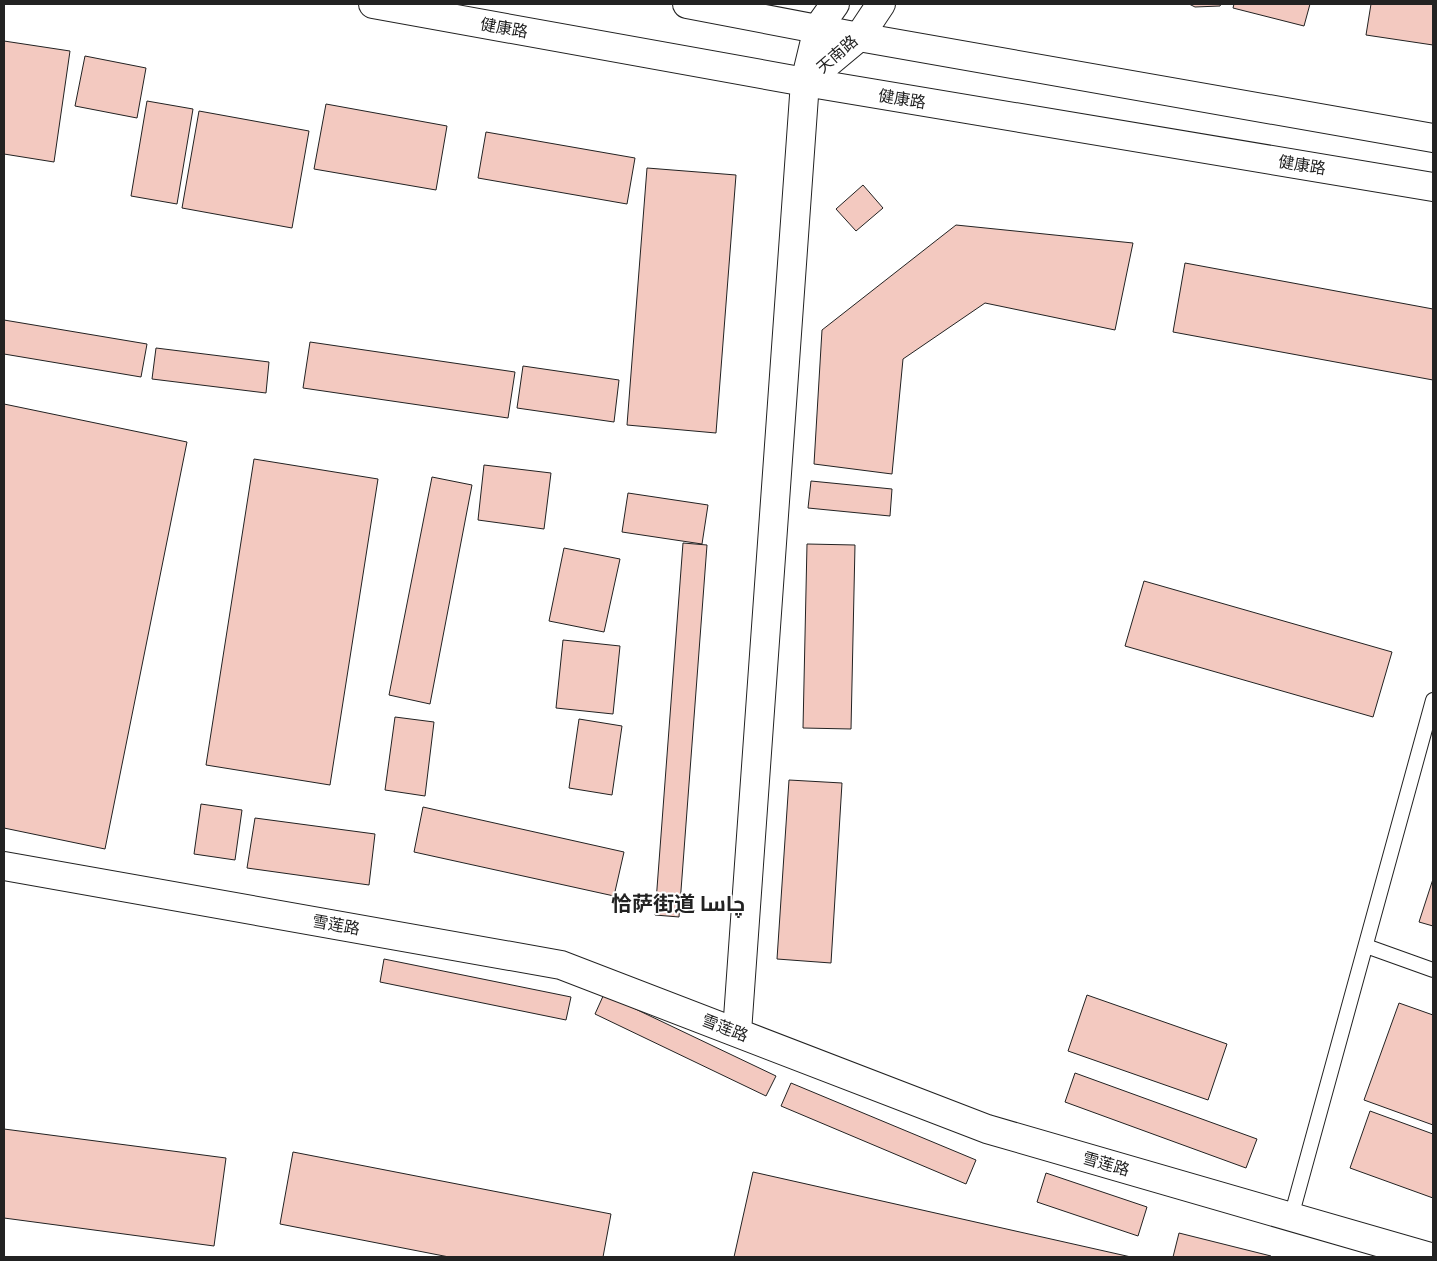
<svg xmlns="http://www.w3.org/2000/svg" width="1437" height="1261" font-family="Cabin,Cairo,'Noto Sans SC',sans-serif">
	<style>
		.building { fill: #f3c9c0; stroke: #222 }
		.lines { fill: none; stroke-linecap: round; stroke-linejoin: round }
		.service-casing { stroke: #222; stroke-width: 16 }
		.minor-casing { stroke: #222; stroke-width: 30 }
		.tertiary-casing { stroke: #222; stroke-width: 30 }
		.secondary-casing { stroke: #222; stroke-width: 30 }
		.service { stroke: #fff; stroke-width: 14 }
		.minor { stroke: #fff; stroke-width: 28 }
		.tertiary { stroke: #fff; stroke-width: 28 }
		.secondary { stroke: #fff; stroke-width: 28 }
		.labels { text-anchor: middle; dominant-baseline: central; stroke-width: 4; stroke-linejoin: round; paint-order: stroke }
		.street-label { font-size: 16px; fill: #222; stroke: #fff }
		.district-label { font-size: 21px; font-weight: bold; fill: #222; stroke: #fff }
	</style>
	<rect width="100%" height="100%" fill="#fff"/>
	<!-- building -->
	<path class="building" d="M1189 4H1221L1220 6 1195 7Z
		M1234 4H1310L1304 26 1233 8Z
		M1371 4H1433V45L1366 35Z
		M4 41 70 51 54 162 4 154Z
		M85 56 146 68 137 118 75 106Z
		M147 101 193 109 177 204 131 196Z
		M326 104 447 126 436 190 314 169Z
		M199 111 309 131 292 228 182 208Z
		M486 132 635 158 627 204 478 178Z
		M647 168 736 175 716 433 627 425Z
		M863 185 883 208 856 231 836 209Z
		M956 225 1133 243 1115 330 985 303 903 359 892 474 814 464 822 330Z
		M1185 263 1433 309V380L1173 332Z
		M4 320 147 344 141 377 4 354Z
		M310 342 515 372 508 418 303 388Z
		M156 348 269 362 266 393 152 379Z
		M523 366 619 380 614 422 517 408Z
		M4 404 187 442 105 849 4 828Z
		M254 459 378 479 330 785 206 765Z
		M484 465 551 473 544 529 478 520Z
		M432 477 472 485 430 704 389 695Z
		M811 481 892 489 890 516 808 508Z
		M628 493 708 505 702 544 622 532Z
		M683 543 707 545 679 917 655 915Z
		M807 544 855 545 851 729 803 728Z
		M564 548 620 559 604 632 549 621Z
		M1144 581 1392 652 1373 717 1125 646Z
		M563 640 620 646 613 714 556 708Z
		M395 717 434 722 425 796 385 790Z
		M579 719 622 726 612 795 569 788Z
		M789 780 842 783 831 963 777 959Z
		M201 804 242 810 235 860 194 854Z
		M423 807 624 852 614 896 414 852Z
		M255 818 375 834 369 885 247 868Z
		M1433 879V926L1419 922Z
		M384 959 571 997 566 1020 380 982Z
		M604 994 776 1076 766 1096 595 1014Z
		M1087 995 1227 1044 1208 1100 1068 1051Z
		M1399 1003 1433 1015V1125L1364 1100Z
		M1075 1073 1257 1139 1246 1168 1065 1102Z
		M791 1083 976 1160 966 1184 781 1106Z
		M1370 1111 1433 1134V1198L1350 1168Z
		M4 1129 226 1158 214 1246 4 1218Z
		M293 1152 611 1214 603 1257H449L280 1224Z
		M753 1172 1131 1257H734Z
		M1046 1173 1147 1207 1138 1236 1037 1202Z
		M1179 1233 1271 1256V1257H1173Z"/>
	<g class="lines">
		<!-- service casing -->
		<g class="service-casing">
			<path id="service" d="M1366 946 1433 970
				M1291 1217 1433 700"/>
		</g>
		<!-- minor casing -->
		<g class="minor-casing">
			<path id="minor" d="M4 866 561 965 987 1129 1430 1257
				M737 1032 805 82"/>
		</g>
		<!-- tertiary casing -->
		<g class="tertiary-casing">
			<path id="tertiary" d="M805 82 859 37 881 4
				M805 82 818 28 835 4"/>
		</g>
		<!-- secondary casing -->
		<g class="secondary-casing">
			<path id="secondary" d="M373 4 805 82 1433 187
				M687 4 859 37 1433 138"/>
		</g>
		<!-- service -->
		<use href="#service" class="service"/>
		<!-- minor -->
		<use href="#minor" class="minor"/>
		<!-- tertiary -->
		<use href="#tertiary" class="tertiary"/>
		<!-- secondary -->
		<use href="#secondary" class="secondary"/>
	</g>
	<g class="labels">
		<!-- street labels -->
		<g class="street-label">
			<text transform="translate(504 28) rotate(10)">健康路</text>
			<text transform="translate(837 54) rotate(-41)">天南路</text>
			<text transform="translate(902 99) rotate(9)">健康路</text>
			<text transform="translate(1302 165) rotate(9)">健康路</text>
			<text transform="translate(336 925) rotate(10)">雪莲路</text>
			<text transform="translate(725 1028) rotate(21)">雪莲路</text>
			<text transform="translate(1106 1164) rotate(16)">雪莲路</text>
		</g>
		<!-- district labels -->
		<g class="district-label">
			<text x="678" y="903">恰萨街道 چاسا</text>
		</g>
	</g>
	<!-- border -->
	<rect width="1437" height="1261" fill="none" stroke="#222222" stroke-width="10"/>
</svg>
